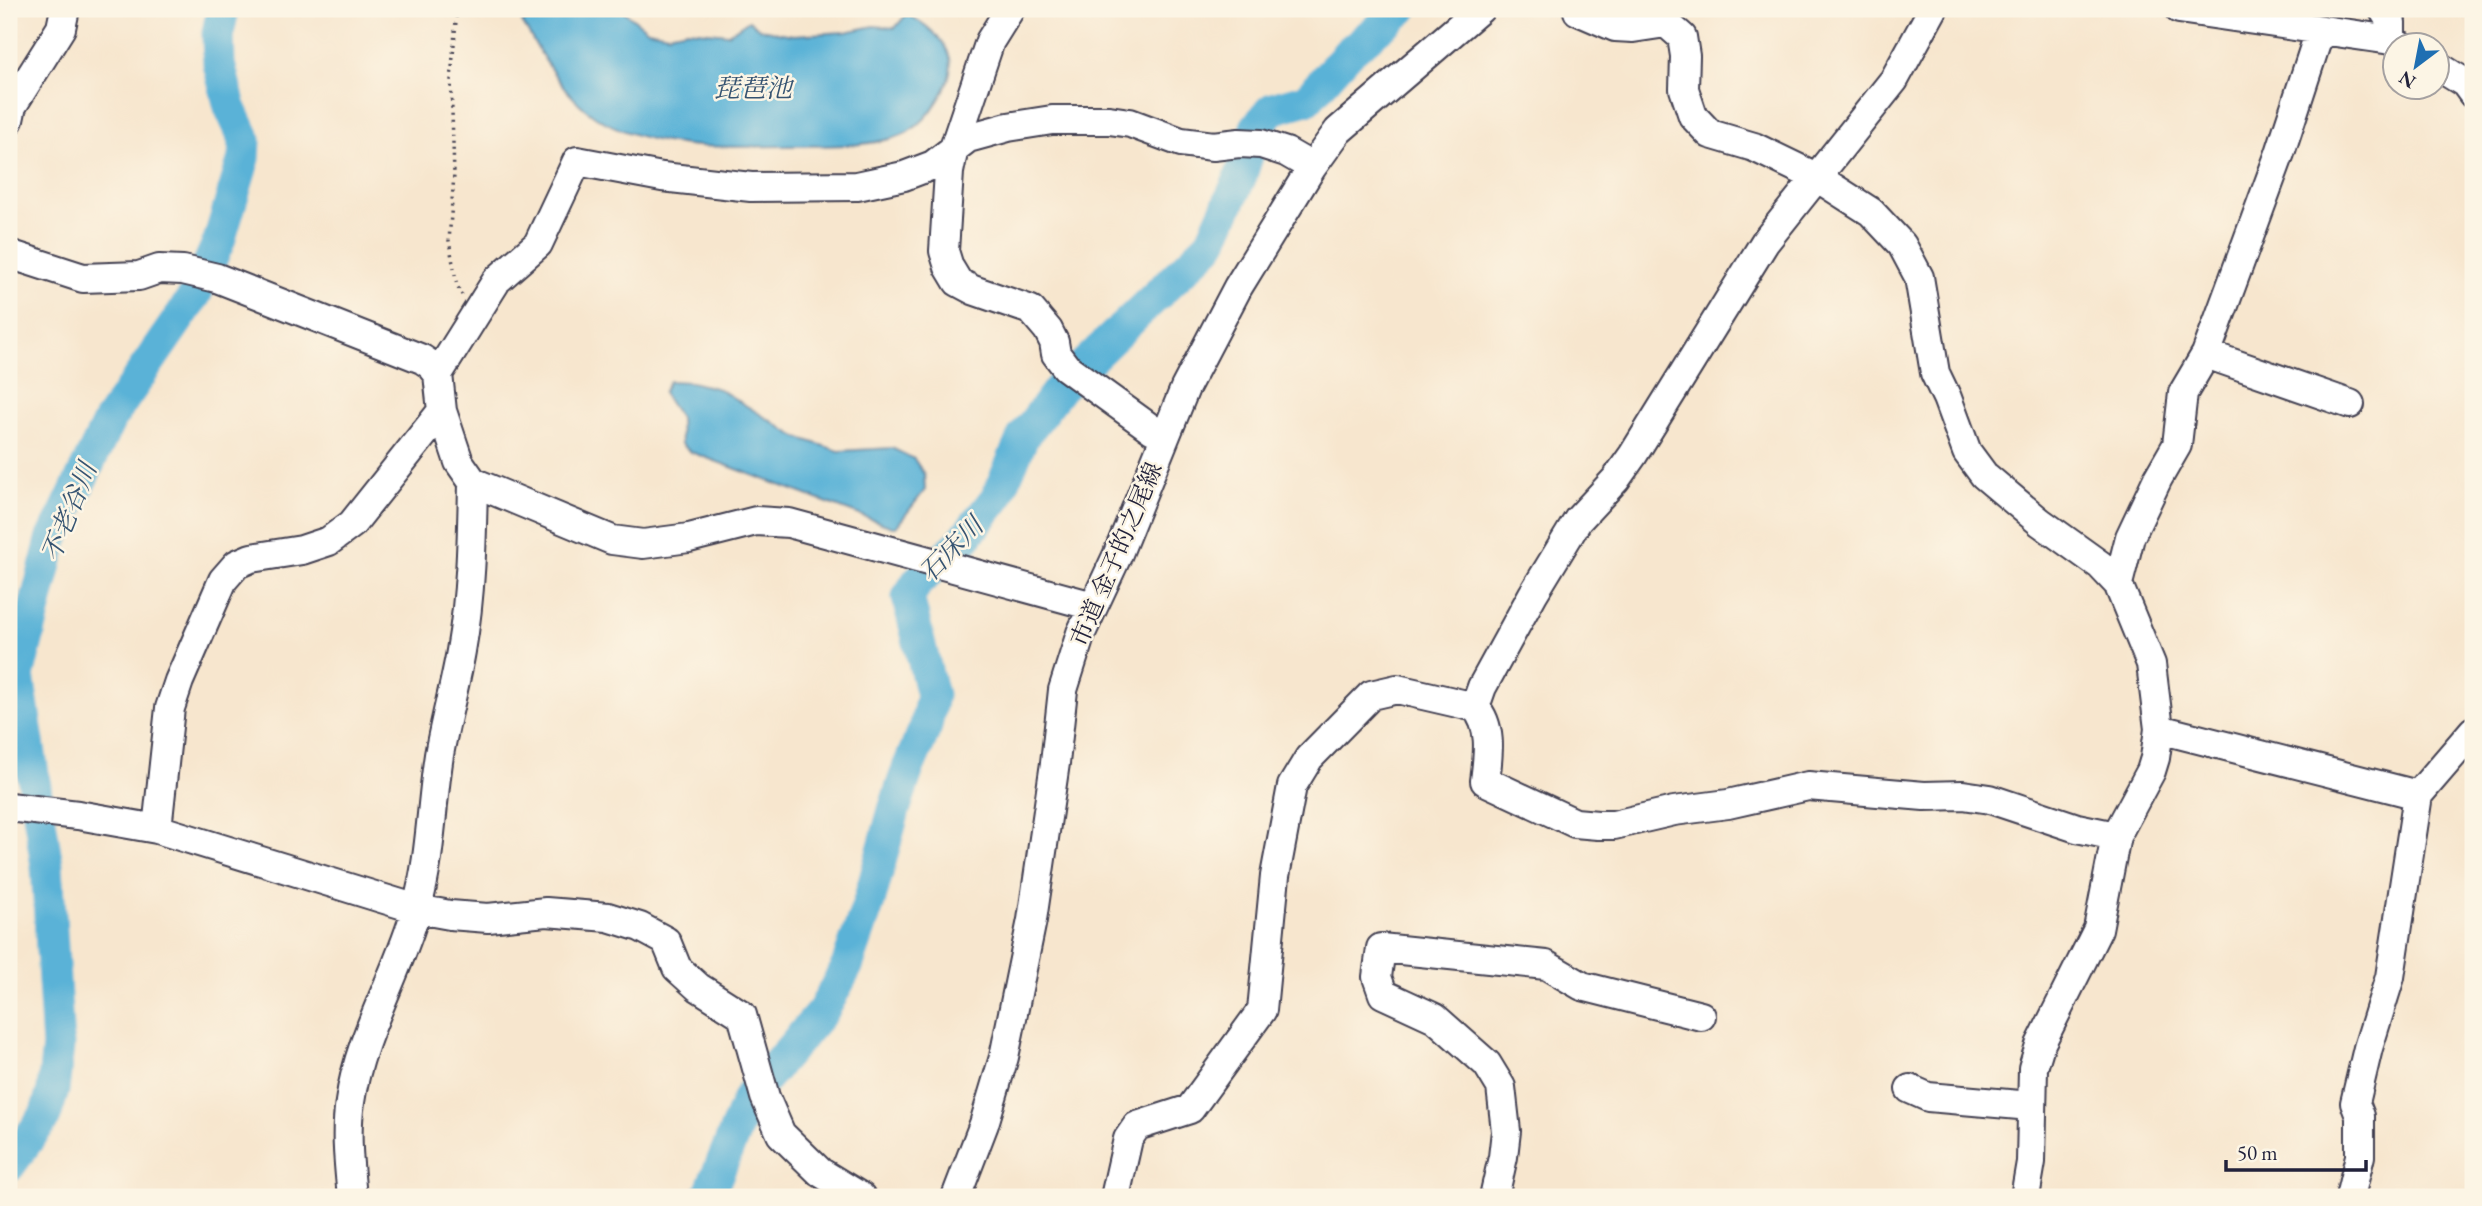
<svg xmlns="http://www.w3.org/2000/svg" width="2482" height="1206" font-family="'EB Garamond','Noto Serif JP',serif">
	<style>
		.water { fill: #5ab2d7; stroke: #3e6a89; stroke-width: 2 }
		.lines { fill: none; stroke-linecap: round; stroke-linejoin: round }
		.river { stroke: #5ab2d7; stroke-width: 33 }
		.minor-casing { stroke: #423f51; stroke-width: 32 }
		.path { stroke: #423f51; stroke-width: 3.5; stroke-dasharray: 2 5; stroke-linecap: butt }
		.minor { stroke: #fff; stroke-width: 28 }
		.labels { text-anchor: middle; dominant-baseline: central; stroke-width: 5; stroke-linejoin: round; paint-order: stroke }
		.street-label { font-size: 24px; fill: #22223b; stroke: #fcf5e5 }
		.water-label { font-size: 26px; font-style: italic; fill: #365472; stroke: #fcf5e5 }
	</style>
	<rect width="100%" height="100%" fill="#fcf5e5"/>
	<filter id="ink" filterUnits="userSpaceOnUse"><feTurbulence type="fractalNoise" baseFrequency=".0143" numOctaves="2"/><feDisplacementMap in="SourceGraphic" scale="14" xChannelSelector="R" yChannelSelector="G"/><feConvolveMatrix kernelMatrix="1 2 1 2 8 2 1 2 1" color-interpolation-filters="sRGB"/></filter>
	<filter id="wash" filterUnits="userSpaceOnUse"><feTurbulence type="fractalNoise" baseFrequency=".00686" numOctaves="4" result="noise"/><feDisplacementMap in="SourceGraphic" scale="28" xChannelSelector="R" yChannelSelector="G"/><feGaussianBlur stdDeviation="1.57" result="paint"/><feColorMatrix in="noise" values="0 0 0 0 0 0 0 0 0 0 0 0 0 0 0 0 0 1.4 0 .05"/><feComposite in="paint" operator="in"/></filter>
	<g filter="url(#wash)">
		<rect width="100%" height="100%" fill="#f7e6ce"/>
		<!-- water -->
		<path class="water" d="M558 9H621L648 30 668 34 687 30 728 34 749 20 760 29 793 35 846 32 874 26 895 28 906 15C922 20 946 40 950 58 955 83 929 120 908 132 876 149 822 145 787 146 748 146 710 149 671 143 645 139 619 131 596 117 562 95 543 56 522 22Z
			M669 381 691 382 719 389 797 437 839 451 892 448 914 459 924 474 925 490 896 527H892L691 452 681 444 680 418 663 393Z"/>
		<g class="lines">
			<!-- river -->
			<path class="river" d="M9 1166 45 1116 53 1090 58 1046 47 866 18 676 52 540 110 419 195 295 219 241 244 158 245 140 230 107 219 64 218 33 223 9
				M708 1197 749 1097 823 1011 847 966 869 902 894 810 908 768 926 726 932 695 908 597 918 581 960 544 997 497 1023 437 1061 387 1210 244 1240 178 1256 128 1272 109 1307 99 1349 52 1402 9"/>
		</g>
	</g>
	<g filter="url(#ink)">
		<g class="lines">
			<!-- minor casing -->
			<g class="minor-casing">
				<path id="minor" d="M1010 9 990 41 954 148 949 172 944 251 949 267 958 282 973 290 1031 310 1048 330 1054 342 1056 354 1066 367 1153 430
					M1578 9V11L1615 27 1633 28 1666 23 1682 37 1685 56 1684 89 1693 116 1710 134 1754 147 1818 178 1871 212 1902 245 1919 277 1935 373 1947 398 1967 452 1984 475 2040 522 2100 565 2118 584 2151 664 2159 729 2155 758 2151 771 2116 836 2098 929 2040 1045 2033 1068 2031 1162 2025 1197
					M2179 9 2391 40 2402 46
					M2383 9 2391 22V40
					M2436 65 2465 83 2473 94
					M9 120 12 106 61 28 65 9
					M9 254 83 278 139 276 159 269 183 270 217 278 422 359 431 365 438 374 442 411 459 462 473 482 612 540 643 544 689 538 756 521 789 523 1093 606
					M2206 354 2350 404
					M438 374 497 280 538 244 577 161 662 177 751 187 857 186 904 176 933 165 968 138 1008 127 1052 120H1109L1130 123 1181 142 1213 146 1239 143 1261 144 1286 152 1312 167
					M2118 584 2130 537 2158 478 2177 445 2183 393 2206 354 2280 153 2320 31
					M1475 707 1482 687 1533 594 1578 520 1616 479 1633 455 1765 242 1894 80 1933 9
					M2159 729 2418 795
					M9 807 78 815 157 829 417 909 450 915 488 918 546 912 608 917 640 927 666 941 677 968 698 987 742 1015 765 1097 781 1134 820 1172 861 1197
					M157 829 170 708 179 681 223 580 237 564 251 558 302 550 329 541 352 524 442 411
					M1910 1089 1928 1097 2031 1106
					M352 1197C349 1165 345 1134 350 1102 359 1035 400 971 417 907 431 857 431 806 439 755 445 720 455 686 461 651 471 595 472 539 473 482
					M956 1197 984 1124 1004 1057 1032 920 1055 763 1063 690 1081 633 1117 556 1185 388 1238 287 1312 167 1338 131 1480 9
					M1115 1197 1128 1139 1137 1126 1190 1109 1262 1010 1275 876 1292 786 1309 758 1371 695 1397 689 1475 707C1493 727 1488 756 1485 781L1575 823 1598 825H1614L1674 811 1728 804 1808 786 1924 796 1963 795 1990 799 2077 828 2116 836
					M1494 1197 1503 1157 1506 1131 1501 1087 1487 1064 1435 1018 1383 994 1377 977 1381 948 1546 965 1582 986 1701 1016
					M2350 1197 2360 1156V1116L2355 1103 2368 1048 2390 977 2418 795 2473 731"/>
			</g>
			<!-- path -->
			<path class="path" d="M457 9 451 79 454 175 449 241 457 286 462 295"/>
			<!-- minor -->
			<use href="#minor" class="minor"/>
		</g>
	</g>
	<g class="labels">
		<!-- street labels -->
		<g class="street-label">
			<text transform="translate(1116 554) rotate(-67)">市道 金子的之尾線</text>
		</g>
		<!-- water labels -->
		<g class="water-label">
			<text x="753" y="88">琵琶池</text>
			<text transform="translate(69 512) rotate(-68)">不老谷川</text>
			<text transform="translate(951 549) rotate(-46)">石床川</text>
		</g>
	</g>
	<!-- margin -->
	<rect width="2482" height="1206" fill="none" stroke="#fcf5e5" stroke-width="35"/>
	<!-- north arrow -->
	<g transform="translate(2416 66) rotate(212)"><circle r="33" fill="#fcf5e5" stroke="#a5a1a1" stroke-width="2"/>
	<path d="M0-5L12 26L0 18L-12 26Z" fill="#1f6fb2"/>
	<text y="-10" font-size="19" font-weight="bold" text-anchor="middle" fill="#22223b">N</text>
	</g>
	<!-- scale -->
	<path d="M2226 1160v10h140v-10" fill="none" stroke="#22223b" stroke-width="3.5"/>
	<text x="2237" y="1160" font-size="21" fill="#22223b" stroke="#fcf5e5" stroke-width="5" paint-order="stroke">50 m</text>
</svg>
